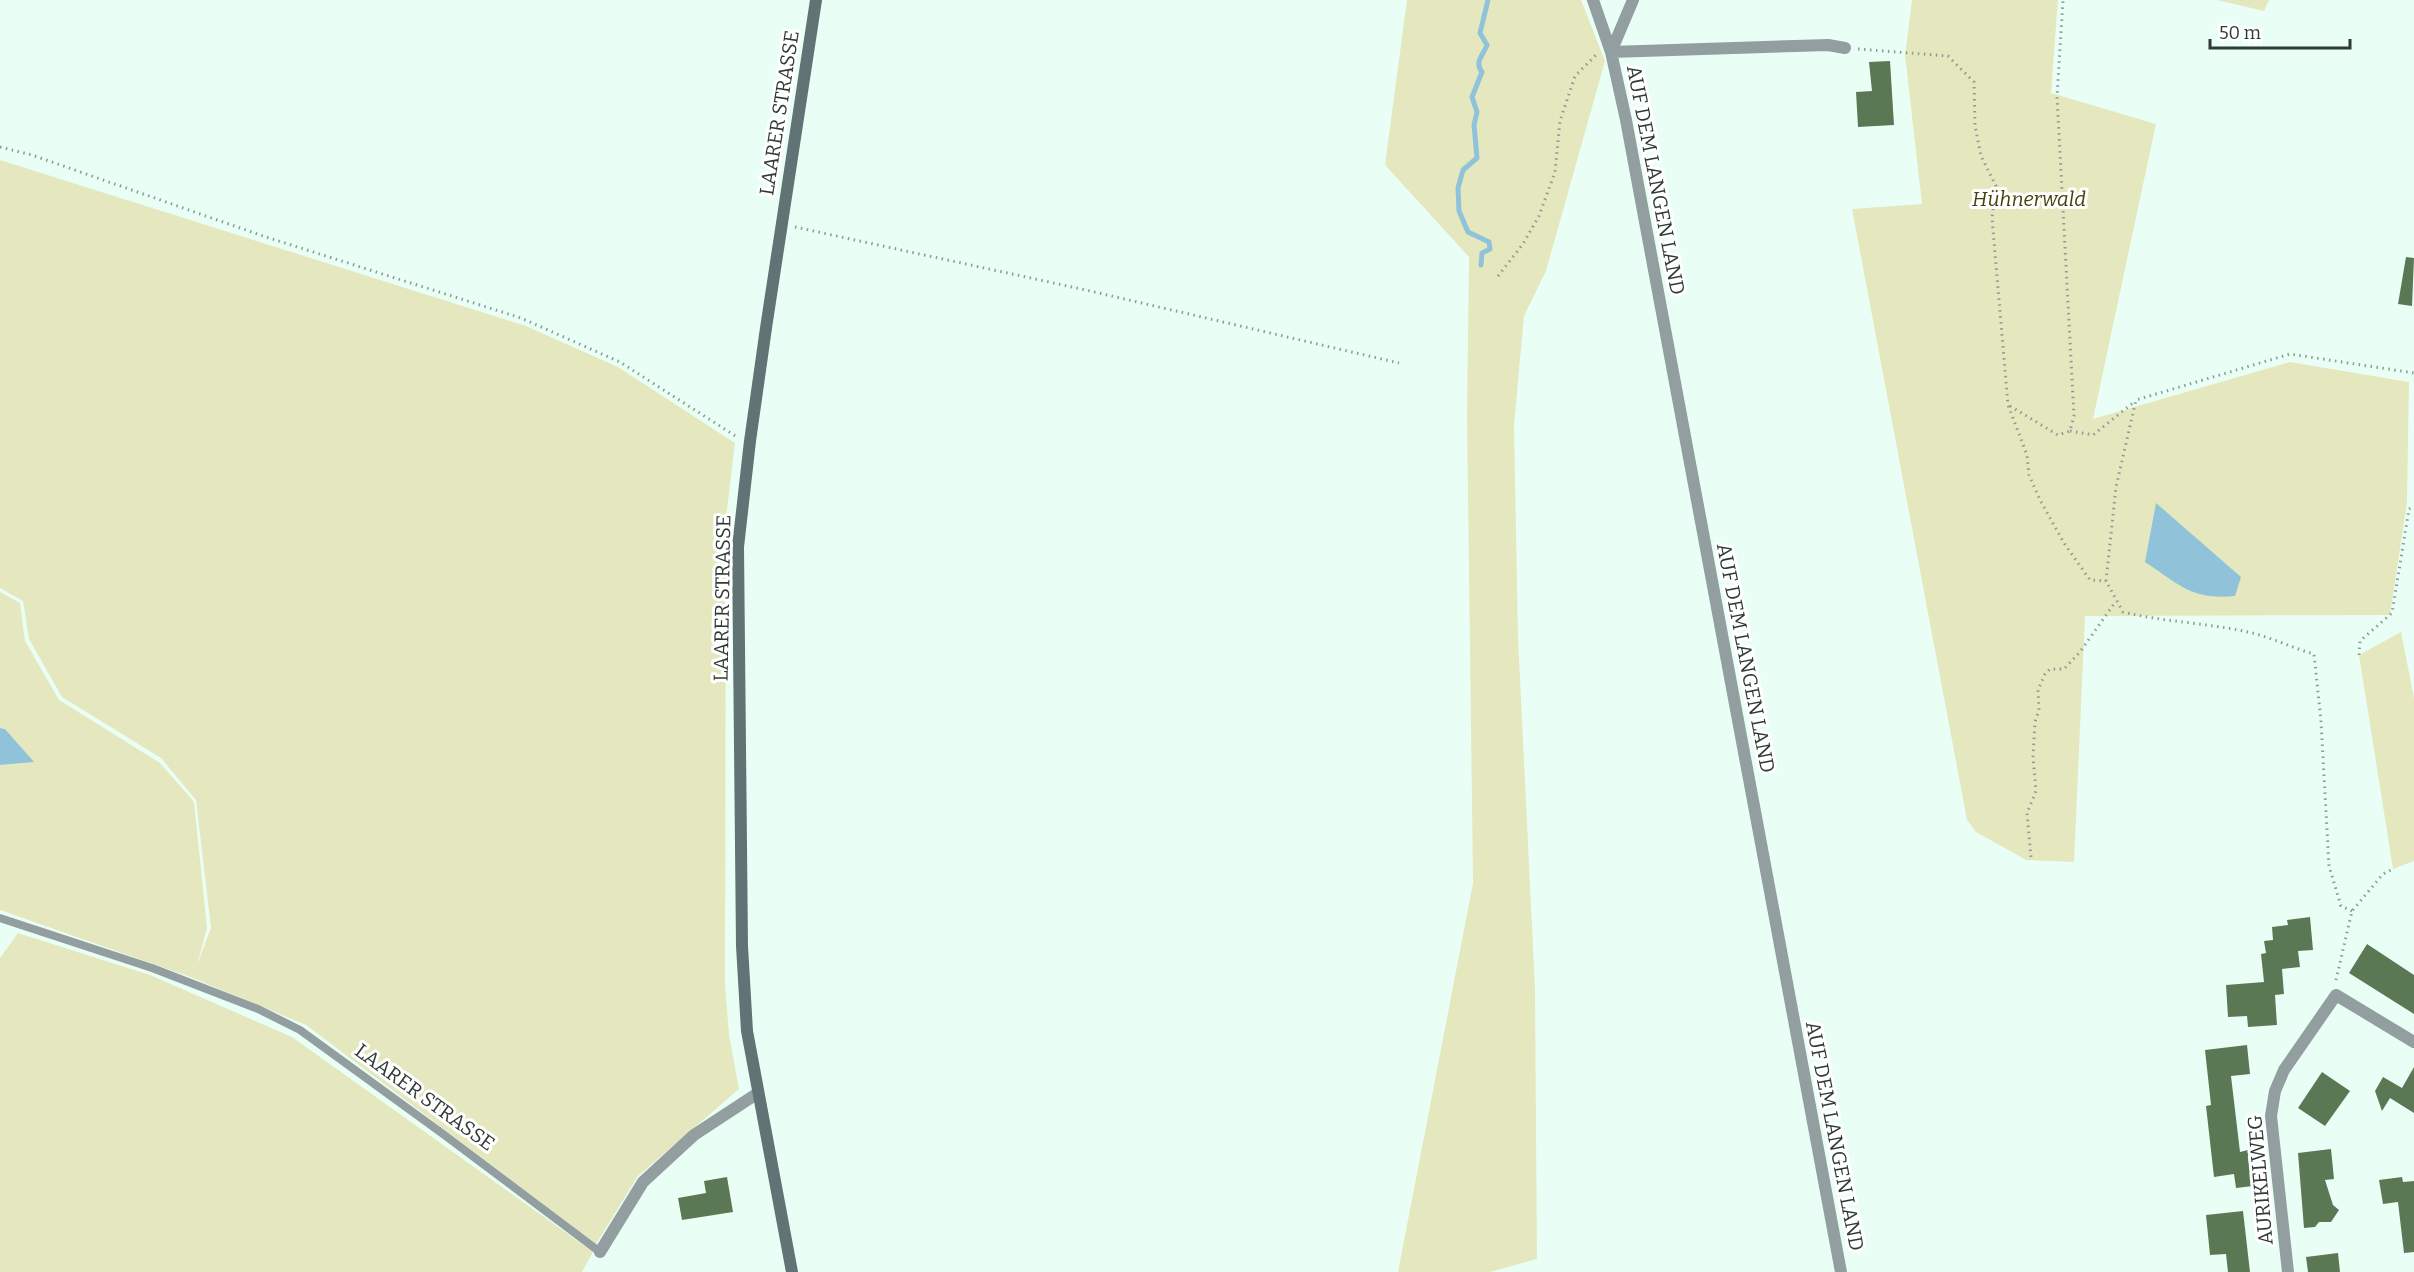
<svg xmlns="http://www.w3.org/2000/svg" width="2414" height="1272" font-family="Bitter,serif">
	<style>
		.green { fill: #e5e8be }
		.water { fill: #90c2d9 }
		.lines { fill: none; stroke-linecap: round; stroke-linejoin: round }
		.stream { stroke: #90c2d9; stroke-width: 5 }
		.building { fill: #5b7855 }
		.path { stroke: #8b9c95; stroke-width: 3; stroke-dasharray: 1.5 4.5; stroke-linecap: butt }
		.lane { stroke: #929e9f; stroke-width: 8 }
		.street { stroke: #929e9f; stroke-width: 12 }
		.secondary { stroke: #617374; stroke-width: 12 }
		.labels { text-anchor: middle; dominant-baseline: central; stroke-width: 6; stroke-linejoin: round; paint-order: stroke }
		.street-label { font-size: 20px; fill: #2f3a36; stroke: #fff }
		.park-label { font-size: 20px; font-style: italic; fill: #42430c; stroke: #fff }
	</style>
	<rect width="100%" height="100%" fill="#e9fff6"/>
	<!-- green -->
	<path class="green" d="M1407 0H1581L1605 61 1546 271 1524 316 1514 425 1518 637 1535 988 1537 1259 1490 1272H1398L1473 883 1467 417 1469 257 1385 165Z
		M1912 0H2058L2051 93 2156 124 2093 419 2290 362 2409 382 2407 502 2390 615 2085 616 2074 862 2026 860 1976 832 1967 820 1852 209 1922 204 1905 55Z
		M2217 0H2269L2264 11Z
		M0 160 526 326 618 367 735 443 726 518 725 985 729 1035 739 1089 638 1176 596 1244 306 1025 193 978 0 910V765L33 762 5 729 0 728V592L20 603 25 641 59 700 160 763 194 802 207 928 197 965 211 928 196 800 161 758 62 697 29 639 23 601 0 588Z
		M2401 632 2414 698V861L2393 869 2359 655Z
		M18 933 150 975 292 1037 593 1252 582 1272H0V958Z"/>
	<!-- water -->
	<path class="water" d="M2156 503 2241 577 2235 596C2191 600 2180 585 2145 562Z
		M0 728 5 729 34 762 0 765Z"/>
	<g class="lines">
		<!-- stream -->
		<path class="stream" d="M1481 265 1482 253 1490 249 1489 242 1468 232 1459 211 1458 188 1463 170 1477 158 1474 125 1477 112 1472 97 1482 72C1474 62 1483 56 1487 45L1480 33 1488 0"/>
	</g>
	<!-- building -->
	<path class="building" d="M1890 61 1894 125 1858 127 1856 92 1872 91 1869 62Z
		M2406 257 2414 258 2412 306 2398 304Z
		M2310 917 2313 950 2298 951 2300 967 2282 969 2284 994 2275 995 2277 1025 2248 1027 2247 1016 2228 1017 2226 985 2264 982 2261 954 2266 953 2264 941 2273 940 2272 927 2288 925 2287 920Z
		M2367 944 2414 975V1014L2349 973Z
		M2247 1045 2250 1074 2231 1076 2240 1152 2248 1150 2253 1186 2236 1188 2234 1174 2214 1177 2206 1106 2211 1105 2205 1050Z
		M2414 1067V1113L2390 1098 2382 1111 2375 1091 2383 1077 2402 1088Z
		M2322 1072 2350 1091 2325 1126 2298 1108Z
		M2331 1149 2334 1179 2325 1180 2333 1205 2339 1210 2331 1222H2319L2315 1227 2304 1228 2298 1153Z
		M727 1177 733 1212 682 1220 678 1198 706 1193 704 1181Z
		M2402 1177 2403 1182 2414 1181V1252L2404 1253 2398 1202 2383 1204 2379 1180Z
		M2243 1211 2250 1272H2228L2226 1254 2210 1255 2206 1215Z
		M2338 1253 2340 1272H2308L2306 1257Z"/>
	<g class="lines">
		<!-- path -->
		<path class="path" d="M1858 49 1948 56 1974 82 1975 126 1981 156 1996 186 1992 218 2008 405 2027 455 2029 475 2040 500 2064 543 2090 580 2106 581
			M0 147 32 155 263 236 521 318 620 362 737 437
			M795 227 1086 290 1399 363
			M1498 276 1523 244 1539 216 1555 172 1560 121 1575 76 1596 55
			M2010 406 2058 435 2070 431 2074 416 2057 97 2063 0
			M2070 431 2093 435 2134 402
			M2359 655 2360 641 2392 613 2409 509 2414 506
			M2031 857 2027 813 2036 791 2033 757 2035 722 2039 710 2038 690 2045 674 2050 669H2064L2080 652 2116 601
			M2352 911 2341 906 2329 866 2321 721 2314 654C2292 648 2271 637 2248 632 2207 623 2164 622 2123 612L2106 581 2116 487 2136 400 2290 354 2414 373
			M2336 980 2352 911 2383 874 2393 869"/>
		<!-- lane -->
		<path class="lane" d="M0 918 152 968 258 1009 300 1030 443 1134 600 1252"/>
		<!-- street -->
		<path class="street" d="M1593 0 1611 52 1626 120 1841 1272
			M1611 52 1828 45 1845 48
			M1611 52 1633 0
			M600 1252 643 1182 694 1135 758 1093
			M2288 1272 2271 1116 2275 1091 2284 1070 2336 995 2414 1042"/>
		<!-- secondary -->
		<path class="secondary" d="M792 1272 747 1031 742 946 738 547 750 441 766 328 816 0"/>
	</g>
	<g class="labels">
		<!-- street labels -->
		<g class="street-label">
			<text transform="translate(779 113) rotate(-81)">LAARER STRASSE</text>
			<text transform="translate(1656 180) rotate(79)">AUF DEM LANGEN LAND</text>
			<text transform="translate(722 598) rotate(-89)">LAARER STRASSE</text>
			<text transform="translate(1746 658) rotate(79)">AUF DEM LANGEN LAND</text>
			<text transform="translate(425 1097) rotate(36)">LAARER STRASSE</text>
			<text transform="translate(1835 1136) rotate(79)">AUF DEM LANGEN LAND</text>
			<text transform="translate(2260 1180) rotate(-95)">AURIKELWEG</text>
		</g>
		<!-- park labels -->
		<g class="park-label">
			<text x="2029" y="199">Hühnerwald</text>
		</g>
	</g>
	<!-- scale -->
	<path d="M2210 39v9h140v-9" fill="none" stroke="#2f3a36" stroke-width="3"/>
	<text x="2219" y="39" font-size="18" fill="#2f3a36" stroke="#ffffff" stroke-width="4.5" paint-order="stroke">50 m</text>
</svg>
